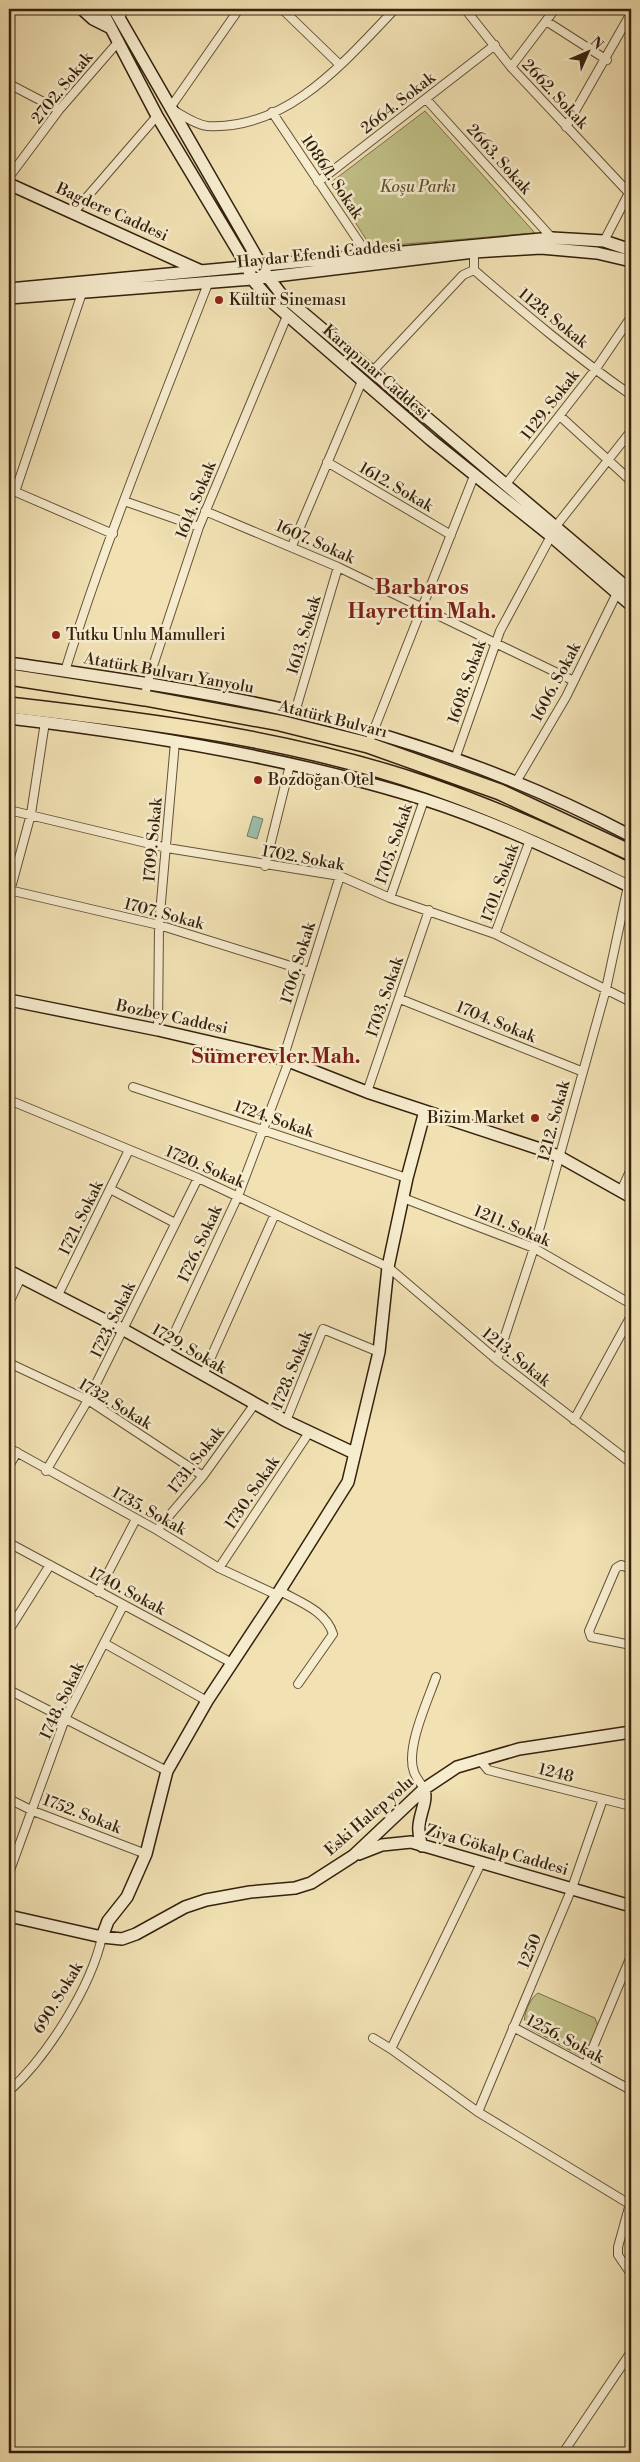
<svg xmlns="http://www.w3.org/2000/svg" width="640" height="2462" font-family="'Libre Bodoni',serif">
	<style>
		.green { fill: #c1c188; stroke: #7b714b }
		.water { fill: #9bbea9; stroke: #727f6b }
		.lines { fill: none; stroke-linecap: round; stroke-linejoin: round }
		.street-casing { stroke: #645137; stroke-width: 10 }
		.secondary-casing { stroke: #35210e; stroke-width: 14 }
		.highway-casing { stroke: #35210e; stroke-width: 18 }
		.street { stroke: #f6ecce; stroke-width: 8 }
		.secondary { stroke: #f6ecce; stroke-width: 11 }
		.highway { stroke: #f1e1b3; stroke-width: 15 }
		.poi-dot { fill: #8f2418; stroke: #f6ecce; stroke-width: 2 }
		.labels { text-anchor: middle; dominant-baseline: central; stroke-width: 5; stroke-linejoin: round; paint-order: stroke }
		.street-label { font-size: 16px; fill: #35210e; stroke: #f6ecce }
		.park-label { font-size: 16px; font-style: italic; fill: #5f5133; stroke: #f6ecce }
		.poi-label { font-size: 16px; fill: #35210e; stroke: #f6ecce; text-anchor: start }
		.district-label { font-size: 21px; font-weight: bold; fill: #7a1f14; stroke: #f6ecce }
	</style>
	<rect width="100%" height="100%" fill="#f1e1b3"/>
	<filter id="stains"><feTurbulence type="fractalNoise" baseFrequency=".004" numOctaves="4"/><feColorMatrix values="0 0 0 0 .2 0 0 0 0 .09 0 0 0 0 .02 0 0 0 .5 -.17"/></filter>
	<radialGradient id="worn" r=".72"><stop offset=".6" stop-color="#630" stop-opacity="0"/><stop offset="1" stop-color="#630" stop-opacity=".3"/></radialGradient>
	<!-- green -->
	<path class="green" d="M425 111 535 233 371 247 330 183Z
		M538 1993 595 2018 598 2026 585 2054 579 2055 525 2026C522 2016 530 1998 538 1993Z"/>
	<!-- water -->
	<path class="water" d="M253 816 263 819 257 839 247 836Z"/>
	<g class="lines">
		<!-- street casing -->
		<g class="street-casing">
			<path id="street" d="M239 9 170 108C180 114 196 125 208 126 288 130 344 62 395 9
				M282 9 340 65
				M465 9 511 67 629 193
				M119 17 126 9
				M546 21 607 60
				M511 67 555 9
				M9 84 59 110
				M426 99 552 238
				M272 112 369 257
				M566 127 631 13
				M9 177 59 110 119 41
				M318 182 495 45
				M74 212 157 116
				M604 241 631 189
				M474 252V270C525 314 576 357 631 395
				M372 372 463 275 474 270
				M560 416 631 481
				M327 462 451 535
				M506 484 595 370 631 317
				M9 489 113 534
				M15 492 82 293
				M124 501 199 527
				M205 511 338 567 574 681
				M556 526 631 431
				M292 546 362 381
				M65 671C106 539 159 410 209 281
				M145 698 147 684 199 527 287 316
				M295 712 338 567
				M371 737 474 476
				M455 759 500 631 551 536
				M516 782 566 697 617 593
				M9 810 167 848 340 876 390 898 495 934 631 1002
				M265 866 290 765
				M9 890 159 925 310 972
				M9 895 31 814 45 722
				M390 898 424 800
				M495 934 530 840
				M400 999 581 1071
				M158 1030 159 925 175 742
				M283 1059 340 876
				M133 1087 407 1178
				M367 1092 429 910
				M9 1100 198 1178 388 1267 497 1360 631 1463
				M110 1189 175 1223
				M621 1191 631 1169
				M403 1198 534 1248 631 1304
				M57 1297 129 1150
				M9 1303 21 1277
				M165 1353 238 1196 289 1061
				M497 1360 534 1248 606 989 628 886
				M9 1363 88 1400 203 1476
				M203 1375 275 1214
				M574 1420 631 1316
				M286 1421 323 1329 379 1352
				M9 1448 157 1530 219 1568 277 1595
				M9 1466 17 1452
				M46 1471 88 1400 198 1178
				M157 1530 203 1476 254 1405
				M9 1543 232 1663
				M219 1568 308 1434
				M631 1569 621 1565 616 1568 589 1631 591 1637 631 1645
				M280 1591C300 1602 326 1611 333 1634L298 1684
				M98 1592 136 1519
				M9 1630 50 1565
				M104 1643 207 1701
				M9 1690 167 1771
				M479 1759 488 1770 631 1806
				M424 1789C421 1783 416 1778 414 1772 405 1749 428 1700 436 1677
				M9 1799 33 1811 146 1854
				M481 1863 391 2049 478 2112 631 2205
				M9 1873 65 1719 123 1606
				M513 2027 631 2090
				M373 2038 391 2049
				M586 2064 631 1956
				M9 2091C47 2057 91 1987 102 1937
				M478 2112 572 1888 603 1799
				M631 2200 618 2247V2255L631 2274
				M563 2453 631 2352"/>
		</g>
		<!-- secondary casing -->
		<g class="secondary-casing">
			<path id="secondary" d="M82 9 93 19 111 28
				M101 9 157 116 247 266 252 279 271 301 431 440 551 536 631 605
				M114 9 268 277 281 294 631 591
				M9 184 201 271
				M9 289 552 238 604 241 631 250
				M9 298 252 279 474 252 541 248 597 253 631 261
				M9 663C104 677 201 690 295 712 412 739 526 781 631 836
				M9 718C146 734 292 758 423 799 495 822 564 855 631 887
				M9 1000 158 1030 283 1059 367 1092 540 1149 558 1156 631 1197
				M9 1271 124 1330 286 1421 354 1453
				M422 1846C412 1820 429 1807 424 1789
				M359 1854 382 1845 411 1842 631 1906
				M9 1916 102 1937 122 1939 136 1934 185 1907 206 1900 250 1892 295 1888 311 1883 353 1856 424 1789 457 1767 519 1749 631 1732
				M102 1937 108 1921 127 1897 146 1854 167 1771 207 1701 277 1595 348 1482 379 1352 388 1267 407 1178 425 1111"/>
		</g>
		<!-- highway casing -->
		<g class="highway-casing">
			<path id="highway" d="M9 677 145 698 280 723 368 745 500 792 631 853
				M9 705C150 721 295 739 430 786 499 810 566 840 631 872"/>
		</g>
		<!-- street -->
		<use href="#street" class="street"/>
		<!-- secondary -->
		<use href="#secondary" class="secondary"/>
		<!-- highway -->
		<use href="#highway" class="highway"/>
	</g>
	<!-- markers -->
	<g class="poi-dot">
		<circle cx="219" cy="300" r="5"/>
		<circle cx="56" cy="635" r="5"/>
		<circle cx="258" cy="780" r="5"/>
		<circle cx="535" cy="1118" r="5"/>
	</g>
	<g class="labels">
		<!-- street labels -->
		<g class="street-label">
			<text transform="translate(62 88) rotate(-51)">2702. Sokak</text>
			<text transform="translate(555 94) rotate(47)">2662. Sokak</text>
			<text transform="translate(398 103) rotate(-38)">2664. Sokak</text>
			<text transform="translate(499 159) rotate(48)">2663. Sokak</text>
			<text transform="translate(332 177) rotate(56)">1086/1. Sokak</text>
			<text transform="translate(112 212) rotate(24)">Bagdere Caddesi</text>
			<text transform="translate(319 254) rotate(-6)">Haydar Efendi Caddesi</text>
			<text transform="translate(553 318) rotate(39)">1128. Sokak</text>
			<text transform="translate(376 372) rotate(41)">Karapınar Caddesi</text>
			<text transform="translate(550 405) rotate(-52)">1129. Sokak</text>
			<text transform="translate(396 487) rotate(30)">1612. Sokak</text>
			<text transform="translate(196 500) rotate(-68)">1614. Sokak</text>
			<text transform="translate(315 542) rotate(24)">1607. Sokak</text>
			<text transform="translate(304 635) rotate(-73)">1613. Sokak</text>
			<text transform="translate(169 673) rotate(10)">Atatürk Bulvarı Yanyolu</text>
			<text transform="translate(467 682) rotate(-71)">1608. Sokak</text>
			<text transform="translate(556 682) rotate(-62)">1606. Sokak</text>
			<text transform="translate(333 719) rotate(14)">Atatürk Bulvarı</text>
			<text transform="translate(153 840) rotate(-85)">1709. Sokak</text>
			<text transform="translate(394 844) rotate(-71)">1705. Sokak</text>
			<text transform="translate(303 858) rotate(10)">1702. Sokak</text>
			<text transform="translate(500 883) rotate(-70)">1701. Sokak</text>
			<text transform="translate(164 914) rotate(15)">1707. Sokak</text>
			<text transform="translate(298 963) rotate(-73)">1706. Sokak</text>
			<text transform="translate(385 997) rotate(-71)">1703. Sokak</text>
			<text transform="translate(172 1017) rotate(12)">Bozbey Caddesi</text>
			<text transform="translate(496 1022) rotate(22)">1704. Sokak</text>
			<text transform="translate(274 1119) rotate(19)">1724. Sokak</text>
			<text transform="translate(554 1121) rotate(-75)">1212. Sokak</text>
			<text transform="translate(205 1167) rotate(23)">1720. Sokak</text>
			<text transform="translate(81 1218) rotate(-64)">1721. Sokak</text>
			<text transform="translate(512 1226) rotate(23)">1211. Sokak</text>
			<text transform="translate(200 1244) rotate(-65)">1726. Sokak</text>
			<text transform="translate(113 1320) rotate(-64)">1723. Sokak</text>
			<text transform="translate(189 1349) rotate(30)">1729. Sokak</text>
			<text transform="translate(516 1357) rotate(39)">1213. Sokak</text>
			<text transform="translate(292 1370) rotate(-68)">1728. Sokak</text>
			<text transform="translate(115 1404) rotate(31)">1732. Sokak</text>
			<text transform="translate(196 1460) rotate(-52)">1731. Sokak</text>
			<text transform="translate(252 1493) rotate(-56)">1730. Sokak</text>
			<text transform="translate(149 1511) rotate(29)">1735. Sokak</text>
			<text transform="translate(127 1591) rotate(28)">1740. Sokak</text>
			<text transform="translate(62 1701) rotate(-65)">1748. Sokak</text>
			<text transform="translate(556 1773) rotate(14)">1248</text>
			<text transform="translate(82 1814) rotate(21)">1752. Sokak</text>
			<text transform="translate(369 1816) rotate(-41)">Eski Halep yolu</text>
			<text transform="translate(497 1850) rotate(16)">Ziya Gökalp Caddesi</text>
			<text transform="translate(530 1951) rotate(-67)">1250</text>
			<text transform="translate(58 1998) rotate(-59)">690. Sokak</text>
			<text transform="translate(565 2039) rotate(28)">1256. Sokak</text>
		</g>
		<!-- park labels -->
		<g class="park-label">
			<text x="418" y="187">Koşu Parkı</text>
		</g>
		<!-- poi labels -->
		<g class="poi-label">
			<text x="229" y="300">Kültür Sineması</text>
			<text x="66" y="635">Tutku Unlu Mamulleri</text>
			<text x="268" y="780">Bozdoğan Otel</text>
			<text x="525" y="1118" text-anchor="end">Bizim Market</text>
		</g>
		<!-- district labels -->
		<g class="district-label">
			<text x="422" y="588">Barbaros<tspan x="422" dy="24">Hayrettin Mah.</tspan></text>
			<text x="276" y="1057">Sümerevler Mah.</text>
		</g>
	</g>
	<!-- margin -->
	<rect width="640" height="2462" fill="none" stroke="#f1e1b3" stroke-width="30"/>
	<rect x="10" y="10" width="620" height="2442" fill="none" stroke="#35210e" stroke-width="2.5"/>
	<rect x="15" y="15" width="610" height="2432" fill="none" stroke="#35210e"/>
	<!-- north arrow -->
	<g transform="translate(588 52) rotate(45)" stroke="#f6ecce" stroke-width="4" paint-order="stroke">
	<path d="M0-4L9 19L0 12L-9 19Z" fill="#35210e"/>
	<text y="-8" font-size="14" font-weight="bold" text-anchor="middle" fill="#35210e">N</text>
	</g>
	<rect width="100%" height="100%" filter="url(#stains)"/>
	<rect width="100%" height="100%" fill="url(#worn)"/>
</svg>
